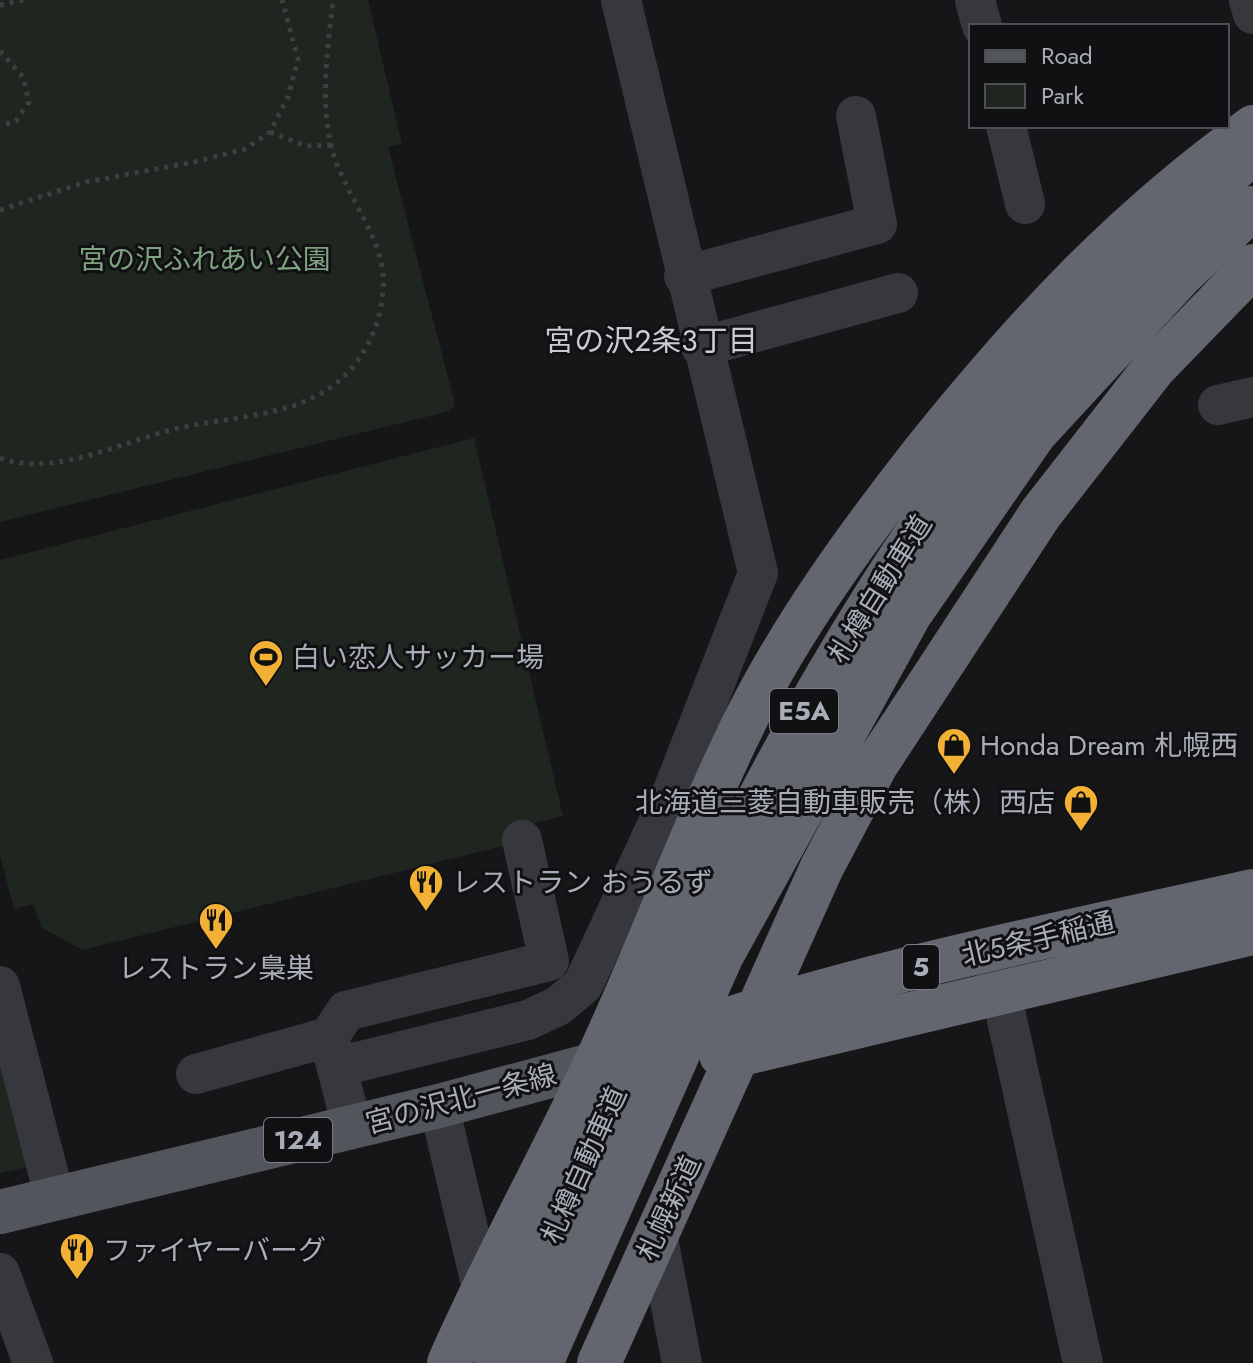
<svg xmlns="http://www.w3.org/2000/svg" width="1253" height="1363" font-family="Jost,'Noto Sans JP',sans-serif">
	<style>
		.green { fill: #1e261f }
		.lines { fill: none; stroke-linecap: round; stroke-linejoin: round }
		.path { stroke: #3d3f44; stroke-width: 5; stroke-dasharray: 4 6; stroke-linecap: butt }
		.minor { stroke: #37383d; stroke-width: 40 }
		.major { stroke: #53555c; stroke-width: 44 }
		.highway { stroke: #63666e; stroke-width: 44 }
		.highway-bridge { stroke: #63666e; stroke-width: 44 }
		.labels { text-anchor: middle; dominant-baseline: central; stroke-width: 6; stroke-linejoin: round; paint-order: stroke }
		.shield { fill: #111113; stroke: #7b7e86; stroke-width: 2 }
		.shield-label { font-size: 26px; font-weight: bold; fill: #a8adb8 }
		.park-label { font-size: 28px; fill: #7fa381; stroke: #111113 }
		.street-label { font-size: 28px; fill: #a8adb8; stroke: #111113 }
		.poi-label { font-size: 28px; fill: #a8adb8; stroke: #111113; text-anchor: start }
		.neighbourhood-label { font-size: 30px; fill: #c9ccd4; stroke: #111113 }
	</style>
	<rect width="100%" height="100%" fill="#161618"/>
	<!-- green -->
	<path class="green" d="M0 0H368L402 144 388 147 455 404 450 411 0 522Z
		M474 438 563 816 506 830 507 845 82 950 41 927 33 904 14 909 0 855V560Z
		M0 1033 36 1165 0 1173Z"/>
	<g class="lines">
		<!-- path -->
		<path class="path" d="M0 5 24 0
			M0 51 23 77 29 102 16 121 0 126
			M270 132 306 146 331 145
			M0 210 86 182 194 162 245 149 270 132 288 97 298 59 282 0
			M0 458C60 479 131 436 189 426 263 412 339 414 373 333 380 317 385 292 383 274 379 231 341 189 331 145 320 98 328 47 333 0"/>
		<!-- minor -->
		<path class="minor" d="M975 0 982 26
			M1249 0 1253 14
			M1006 126 1025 204
			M684 276 877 224 856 116
			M701 347 898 293
			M1218 405 1253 397
			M994 961 1083 1363
			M0 986 55 1199
			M329 1037 346 1011 549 961 522 840
			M337 1067 528 1020 558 1006 583 985 672 793 758 573 621 0
			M196 1074 329 1037 352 1127
			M439 1106 482 1288
			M657 1234 682 1363
			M0 1273 33 1363"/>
		<!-- major -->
		<path class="major" d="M0 1212 439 1106 595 1064"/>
		<!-- highway -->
		<path class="highway" d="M662 1041C854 974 1055 935 1253 891
			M721 1055 741 1054 1253 933
			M449 1363C493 1262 547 1166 594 1066 649 951 691 829 748 715 796 621 858 536 923 453 1024 327 1121 222 1253 127
			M599 1363 822 867 876 765 1041 513 1154 368 1253 266"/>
		<!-- highway-bridge -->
		<path class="highway-bridge" d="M496 1363C689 928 878 466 1253 153
			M541 1363 721 957 910 614 1035 433 1180 276 1253 208"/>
	</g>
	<!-- icons -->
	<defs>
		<g id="stadium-pin" transform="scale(1.8)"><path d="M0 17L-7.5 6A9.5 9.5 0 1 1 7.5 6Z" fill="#f2b134" stroke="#111113"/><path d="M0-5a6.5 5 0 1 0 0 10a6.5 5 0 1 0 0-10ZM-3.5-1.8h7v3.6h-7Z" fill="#111"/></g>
		<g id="shop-pin" transform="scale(1.8)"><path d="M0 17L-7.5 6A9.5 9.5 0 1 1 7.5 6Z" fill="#f2b134" stroke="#111113"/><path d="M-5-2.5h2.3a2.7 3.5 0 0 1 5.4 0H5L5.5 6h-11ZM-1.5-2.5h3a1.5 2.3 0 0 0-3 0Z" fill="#111"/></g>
		<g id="restaurant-pin" transform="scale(1.8)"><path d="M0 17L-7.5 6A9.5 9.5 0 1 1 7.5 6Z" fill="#f2b134" stroke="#111113"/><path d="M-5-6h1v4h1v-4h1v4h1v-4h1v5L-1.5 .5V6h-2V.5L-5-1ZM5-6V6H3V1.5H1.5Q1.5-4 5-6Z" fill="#111"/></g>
	</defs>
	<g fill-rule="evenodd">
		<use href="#stadium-pin" x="266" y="657"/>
		<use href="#shop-pin" x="954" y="745"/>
		<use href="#shop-pin" x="1081" y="802"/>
		<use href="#restaurant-pin" x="426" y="882"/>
		<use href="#restaurant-pin" x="216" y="920"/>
		<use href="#restaurant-pin" x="77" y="1250"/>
	</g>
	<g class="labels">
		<!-- shield labels -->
		<g class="shield">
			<rect x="770" y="689" width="68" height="44" rx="6"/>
			<rect x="903" y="945" width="36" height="44" rx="6"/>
			<rect x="264" y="1118" width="68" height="44" rx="6"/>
		</g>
		<g class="shield-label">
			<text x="804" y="711">E5A</text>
			<text x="921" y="967">5</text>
			<text x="298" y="1140">124</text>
		</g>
		<!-- park labels -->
		<g class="park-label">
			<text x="205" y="259">宮の沢ふれあい公園</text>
		</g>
		<!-- street labels -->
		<g class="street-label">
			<text transform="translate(880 589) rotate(-58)">札樽自動車道</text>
			<text transform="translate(1038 939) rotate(-13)">北5条手稲通</text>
			<text transform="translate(461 1099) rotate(-15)">宮の沢北一条線</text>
			<text transform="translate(584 1165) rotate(-66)">札樽自動車道</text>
			<text transform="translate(669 1208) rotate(-65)">札幌新道</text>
		</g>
		<!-- poi labels -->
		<g class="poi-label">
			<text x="292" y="657">白い恋人サッカー場</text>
			<text x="980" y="745">Honda Dream 札幌西</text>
			<text x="1055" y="802" text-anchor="end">北海道三菱自動車販売（株）西店</text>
			<text x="452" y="882">レストラン おうるず</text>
			<text x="216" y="968" text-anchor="middle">レストラン梟巣</text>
			<text x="103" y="1250">ファイヤーバーグ</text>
		</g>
		<!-- neighbourhood labels -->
		<g class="neighbourhood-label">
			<text x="651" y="340">宮の沢2条3丁目</text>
		</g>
	</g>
	<!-- legend -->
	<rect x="969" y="24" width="260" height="104" fill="#111113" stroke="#4d4f55" stroke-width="2"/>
	<rect x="985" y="50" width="40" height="12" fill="#53555c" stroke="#4d4f55" stroke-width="2"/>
	<text x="1041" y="64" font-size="24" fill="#a8adb8">Road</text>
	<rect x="985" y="84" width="40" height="24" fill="#1e261f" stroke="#4d4f55" stroke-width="2"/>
	<text x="1041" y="104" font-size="24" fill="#a8adb8">Park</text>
</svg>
